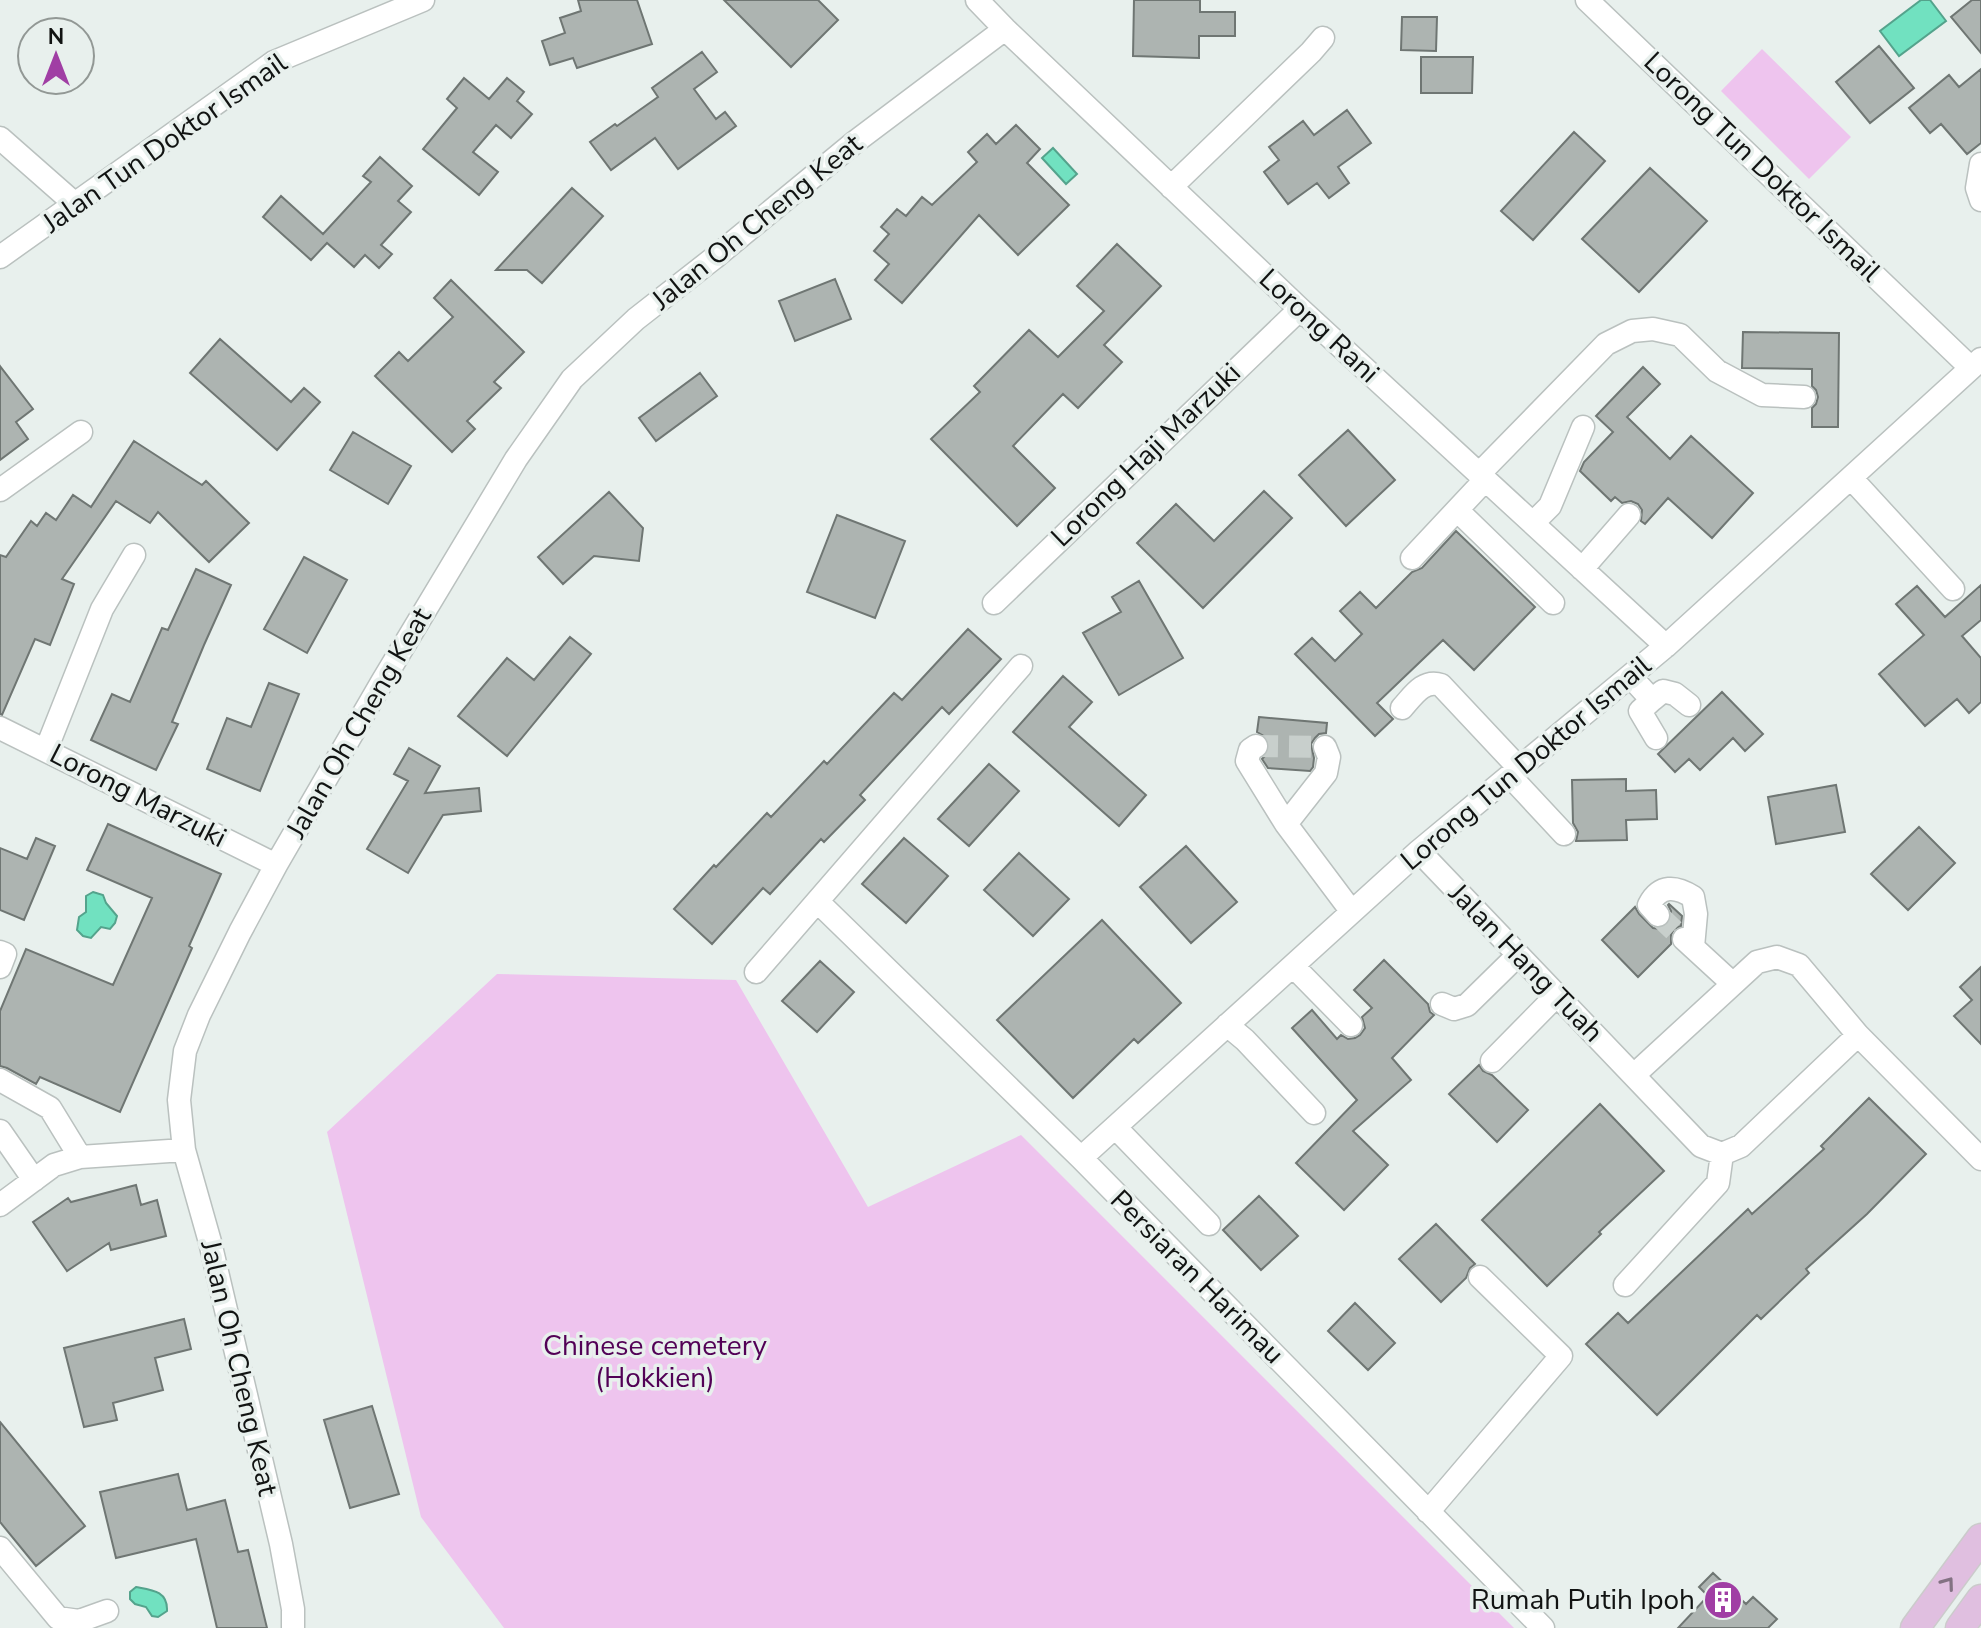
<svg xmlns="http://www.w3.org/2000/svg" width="1981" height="1628" font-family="'Nunito Sans',sans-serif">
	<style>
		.green { fill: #eec4ee }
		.water { fill: #71e1c0; stroke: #54a38c; stroke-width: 2 }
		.building { fill: #adb4b1; stroke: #6f7673; stroke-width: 2 }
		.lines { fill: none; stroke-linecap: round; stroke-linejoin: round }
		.minor-tunnel { stroke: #c8cfcc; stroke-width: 22; stroke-dasharray: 22 11; stroke-linecap: butt }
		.minor-casing { stroke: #bac1bf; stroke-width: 25 }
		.major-casing { stroke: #cbcbcb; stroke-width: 31 }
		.minor { stroke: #fff; stroke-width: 22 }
		.major { stroke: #e0bfe0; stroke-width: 28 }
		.oneway { stroke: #837283 }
		.labels { text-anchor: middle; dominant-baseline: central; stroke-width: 7; stroke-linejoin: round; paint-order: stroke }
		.street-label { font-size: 28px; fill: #111312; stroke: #e8f0ed }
		.park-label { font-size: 28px; fill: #520156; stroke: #e8f0ed }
		.poi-label { font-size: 28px; fill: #111312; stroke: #e8f0ed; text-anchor: end }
	</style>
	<rect width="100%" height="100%" fill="#e8f0ed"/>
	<!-- green -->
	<path class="green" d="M1762 49 1851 137 1809 179 1721 91Z
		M497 974 736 980 868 1207 1021 1135 1514 1628H504L421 1517 327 1132Z"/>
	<!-- water -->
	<path class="water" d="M1921 0H1930L1946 21 1899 56 1880 31Z
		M1053 148 1077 174 1066 184 1042 158Z
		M93 892 103 895 106 903 117 916 115 923 110 929 101 927 91 938 83 936 77 930 79 917 86 912V896Z
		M136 1587C152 1590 168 1591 167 1611L158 1617 152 1616 146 1607 135 1604 130 1599V1592Z"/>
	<!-- building -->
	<path class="building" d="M578 0H637L652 44 577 68 573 58 550 65 542 41 565 33 560 18 581 11Z
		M724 0H818L838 20 791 67Z
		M1134 0H1200V12H1235V36H1199V58L1133 56Z
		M1972 0H1981V53L1951 17Z
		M1402 17H1437L1436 51 1401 50Z
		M1879 46 1914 88 1870 123 1836 82Z
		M702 52 717 72 694 89 716 119 725 112 736 126 678 169 655 138 611 170 590 142 615 124 617 126 658 97 652 88Z
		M1421 57H1473L1472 93H1421Z
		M1981 69V143L1967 154 1941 124 1930 133 1909 108 1949 75 1959 87Z
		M464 78 489 99 507 78 524 92 517 101 532 114 511 138 496 125 473 152 498 172 479 195 423 149 457 108 447 99Z
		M1347 110 1371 143 1338 167 1349 183 1329 198 1317 183 1288 204 1264 172 1279 160 1269 147 1303 121 1314 135Z
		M1016 125 1040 149 1027 163 1069 205 1018 255 979 215 902 303 875 280 889 264 874 251 889 234 881 227 897 209 906 216 922 197 932 205 977 162 968 152 987 134 996 144Z
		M1574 132 1605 161 1533 240 1501 211Z
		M380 157 412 186 398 201 411 212 381 245 392 254 379 268 365 255 354 267 327 243 311 260 263 217 281 196 323 234 371 182 363 176Z
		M1650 168 1707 221 1639 292 1582 239Z
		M572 188 603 216 542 283 527 270H496Z
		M1117 244 1161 286 1104 345 1122 362 1078 408 1063 394 1013 446 1055 488 1017 526 931 439 980 392 974 386 1029 330 1058 357 1104 311 1077 286Z
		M835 279 851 319 795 341 779 301Z
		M451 280 524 352 494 382 501 388 467 421 475 429 452 452 375 376 399 352 408 361 453 317 434 298Z
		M1743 332 1839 333 1838 427H1812V408L1816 404 1818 397 1816 390 1812 386V369L1742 368Z
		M220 339 291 402 304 388 320 402 277 450 190 373Z
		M0 366 33 409 16 422 28 439 0 460Z
		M1643 367 1660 384 1627 417 1670 459 1691 436 1753 493 1712 538 1668 498 1645 524 1641 521 1642 510 1638 504 1631 501 1622 503 1615 497 1611 501 1580 471 1584 462 1613 432 1596 416Z
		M700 373 717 396 656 441 639 418Z
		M1348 430 1395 480 1346 526 1299 475Z
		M353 432 411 466 388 504 330 470Z
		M134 441 202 485 206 481 249 523 209 562 158 512 150 523 116 501 62 579 74 584 50 645 35 639 2 715 0 714V555L6 557 31 521 37 526 46 513 56 520 73 495 91 507Z
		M1264 491 1292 518 1203 608 1137 543 1176 504 1214 541Z
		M609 492 643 528 639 561 594 556 563 584 538 557Z
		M837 515 905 541 875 618 807 592Z
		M1456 531 1535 607 1474 670 1443 640 1377 703 1393 719 1375 736 1295 654 1312 638 1335 661 1362 634 1340 611 1360 592 1376 608 1412 572 1422 568Z
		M304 557 347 580 307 653 264 629Z
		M196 569 231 585 204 645 172 722 178 724 156 770 91 740 112 694 130 702 162 628 168 630Z
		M1139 581 1183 658 1119 695 1083 633 1121 612 1112 597Z
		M1981 585V620L1962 636 1981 658V702L1969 713 1957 699 1925 726 1879 674 1924 635 1896 604 1917 586 1945 617Z
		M968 629 1001 659 949 714 942 707 860 795 865 800 824 842 821 839 770 894 763 888 712 944 674 909 714 865 716 867 767 813 771 817 824 761 827 764 894 693 902 700Z
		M570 637 591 654 507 756 458 716 507 658 534 680Z
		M1063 676 1092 702 1069 727 1146 795 1119 826 1013 732Z
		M269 683 299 694 260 791 207 769 227 718 251 727Z
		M1722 692 1763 734 1745 751 1733 738 1700 770 1689 759 1675 772 1658 754Z
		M1259 717 1327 723 1326 733 1319 734 1315 738 1311 744 1314 758 1313 767 1310 771 1268 768 1262 759 1268 753 1270 744 1267 738 1257 732Z
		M409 748 440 766 425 793 479 788 481 811 443 815 408 873 367 849 408 781 394 774Z
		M989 764 1019 791 969 846 938 819Z
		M1626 779V791L1656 790 1657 819 1626 820 1627 840 1576 841 1578 832 1573 823 1572 780Z
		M1836 785 1845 832 1776 844 1768 797Z
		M108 824 221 874 189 946 192 948 120 1112 40 1077 36 1084 7 1068 0 1066V1011L26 949 113 985 152 898 87 870Z
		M1919 827 1955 863 1908 910 1871 874Z
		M36 838 55 846 24 920 0 910V848L27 859Z
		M904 838 948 876 906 923 862 884Z
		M1186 846 1237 902 1191 943 1140 887Z
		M1019 853 1069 899 1033 936 984 890Z
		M1669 904 1682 916 1681 926 1674 929 1671 935V944L1638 977 1602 940 1635 907 1639 914 1653 928 1660 929 1667 926 1671 919V911L1668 905Z
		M1102 920 1181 1003 1138 1043 1134 1039 1073 1098 997 1020Z
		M1384 960 1428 1004 1430 1012 1434 1015 1392 1058 1411 1080 1353 1131 1388 1165 1344 1210 1296 1163 1357 1100 1292 1028 1312 1010 1337 1039 1341 1035 1348 1039 1355 1038 1360 1035 1365 1028 1362 1017 1372 1008 1354 990Z
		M820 961 854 992 817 1032 782 1001Z
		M1981 967V1044L1954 1016 1972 1000 1960 987Z
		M1479 1065 1483 1071 1492 1075 1528 1110 1497 1142 1449 1094Z
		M1869 1098 1926 1154 1867 1214 1806 1269 1809 1273 1761 1319 1757 1315 1657 1415 1586 1344 1618 1313 1628 1323 1748 1209 1752 1214 1824 1149 1821 1146Z
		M1600 1104 1664 1171 1599 1232 1601 1234 1547 1286 1482 1220Z
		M136 1185 141 1205 157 1200 166 1236 111 1250 109 1243 67 1271 33 1222 68 1198 71 1202Z
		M1259 1196 1298 1236 1261 1270 1223 1230Z
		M1436 1224 1475 1264 1470 1268 1466 1278 1441 1302 1399 1259Z
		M1355 1303 1395 1343 1368 1370 1328 1331Z
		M184 1319 191 1349 155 1358 163 1390 113 1403 117 1420 84 1427 64 1348Z
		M372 1406 399 1494 350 1508 324 1420Z
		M0 1422 85 1526 36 1566 0 1522Z
		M178 1474 187 1510 225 1500 238 1552 248 1550 267 1628H217L196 1539 116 1558 100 1492Z
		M1713 1573 1746 1604 1753 1597 1777 1619 1768 1628H1678L1708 1596 1699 1587Z"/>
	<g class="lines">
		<!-- minor-tunnel -->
		<path class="minor-tunnel" d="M1256 746 1325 747
			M1658 915 1680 936"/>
		<!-- minor casing -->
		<g class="minor-casing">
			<path id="minor" d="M977 0 1005 29 1300 309 1666 646
				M1587 0 1971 368
				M0 138 75 204
				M1981 164 1977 188 1981 200
				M1171 187 1311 52 1323 38
				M0 257 274 62 423 0
				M1479 474 1606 344 1632 331 1653 329 1680 335 1717 371 1762 395 1804 397
				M1851 478 1953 589
				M0 490 81 432
				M1457 510 1553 603
				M1533 523 1550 506 1583 427
				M1412 558 1485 480
				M1582 569 1629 515
				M994 603 1300 309
				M1630 676 1652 700 1663 691 1675 694 1689 705
				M1652 700 1640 711 1656 738
				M1402 708C1413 696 1423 679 1441 685L1519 768
				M0 728 276 865
				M1256 746 1250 750 1247 761 1286 824 1352 912
				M46 750 102 609 134 555
				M1510 776 1564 834
				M1286 824 1326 773 1329 757 1325 747
				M1419 851 1701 1146 1722 1154 1741 1146 1858 1035
				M818 902 1081 1158 1543 1628
				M1658 915 1649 905C1660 884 1676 886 1693 897L1696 914 1693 947
				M1684 939 1733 984
				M0 952 5 954 0 967
				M1293 966 1351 1025
				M756 972 1021 666
				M1442 1004 1454 1009 1467 1005 1518 955
				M1227 1025 1245 1040 1314 1113
				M1492 1061 1557 995
				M1634 1075 1757 962 1777 957 1799 965 1858 1035 1981 1159
				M0 1080 50 1108 80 1157
				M1115 1127 1209 1224
				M0 1131 34 1180
				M1081 1158 1419 851 1666 646 1981 359
				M0 1205 54 1165 80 1157 184 1150
				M1625 1285 1718 1183 1722 1154
				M1428 1512 1561 1356 1480 1277
				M0 1548 58 1618 79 1621 107 1611
				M293 1628V1609L281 1544 210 1242 184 1150 179 1100 185 1051 199 1015 240 932 276 865 382 682 516 459 572 379 636 319 714 258 855 142 1005 29"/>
		</g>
		<!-- major casing -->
		<g class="major-casing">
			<path id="major" d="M1915 1628 1981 1538
				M1960 1628 1981 1599"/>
		</g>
		<!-- minor -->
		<use href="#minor" class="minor"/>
		<!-- major -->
		<use href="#major" class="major"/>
	</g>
	<!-- one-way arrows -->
	<defs><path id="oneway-chevron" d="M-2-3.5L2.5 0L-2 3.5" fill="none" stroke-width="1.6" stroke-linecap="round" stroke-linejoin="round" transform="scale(2)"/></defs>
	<use class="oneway" href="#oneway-chevron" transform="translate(1948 1583) rotate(-54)"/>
	<!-- icons -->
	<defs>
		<g id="building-disc" transform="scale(2)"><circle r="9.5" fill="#a03ea4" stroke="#e8f0ed"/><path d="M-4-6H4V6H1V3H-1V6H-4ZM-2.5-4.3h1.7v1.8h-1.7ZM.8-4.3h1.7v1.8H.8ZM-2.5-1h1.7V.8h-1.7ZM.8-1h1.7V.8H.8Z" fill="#fff"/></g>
	</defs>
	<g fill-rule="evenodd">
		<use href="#building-disc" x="1723" y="1600"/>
	</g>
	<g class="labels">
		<!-- street labels -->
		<g class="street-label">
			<text transform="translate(165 143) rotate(-35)">Jalan Tun Doktor Ismail</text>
			<text transform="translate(1762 167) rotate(44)">Lorong Tun Doktor Ismail</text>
			<text transform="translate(757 222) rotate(-39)">Jalan Oh Cheng Keat</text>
			<text transform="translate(1319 326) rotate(43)">Lorong Rani</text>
			<text transform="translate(1146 455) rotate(-44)">Lorong Haji Marzuki</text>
			<text transform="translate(359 723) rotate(-60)">Jalan Oh Cheng Keat</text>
			<text transform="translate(1526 763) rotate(-40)">Lorong Tun Doktor Ismail</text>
			<text transform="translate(138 796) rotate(27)">Lorong Marzuki</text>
			<text transform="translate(1526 963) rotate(46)">Jalan Hang Tuah</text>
			<text transform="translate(1197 1277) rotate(45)">Persiaran Harimau</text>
			<text transform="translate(239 1368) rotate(77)">Jalan Oh Cheng Keat</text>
		</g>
		<!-- park labels -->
		<g class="park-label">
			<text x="655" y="1346">Chinese cemetery<tspan x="655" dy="32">(Hokkien)</tspan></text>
		</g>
		<!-- poi labels -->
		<g class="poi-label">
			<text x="1695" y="1600">Rumah Putih Ipoh</text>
		</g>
	</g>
	<!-- north arrow -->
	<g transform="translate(56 56)"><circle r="38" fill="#e8f0ed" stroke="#929895" stroke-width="2"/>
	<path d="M0-6L14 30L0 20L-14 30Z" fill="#a03ea4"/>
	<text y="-12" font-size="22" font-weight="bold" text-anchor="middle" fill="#111312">N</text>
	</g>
</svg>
